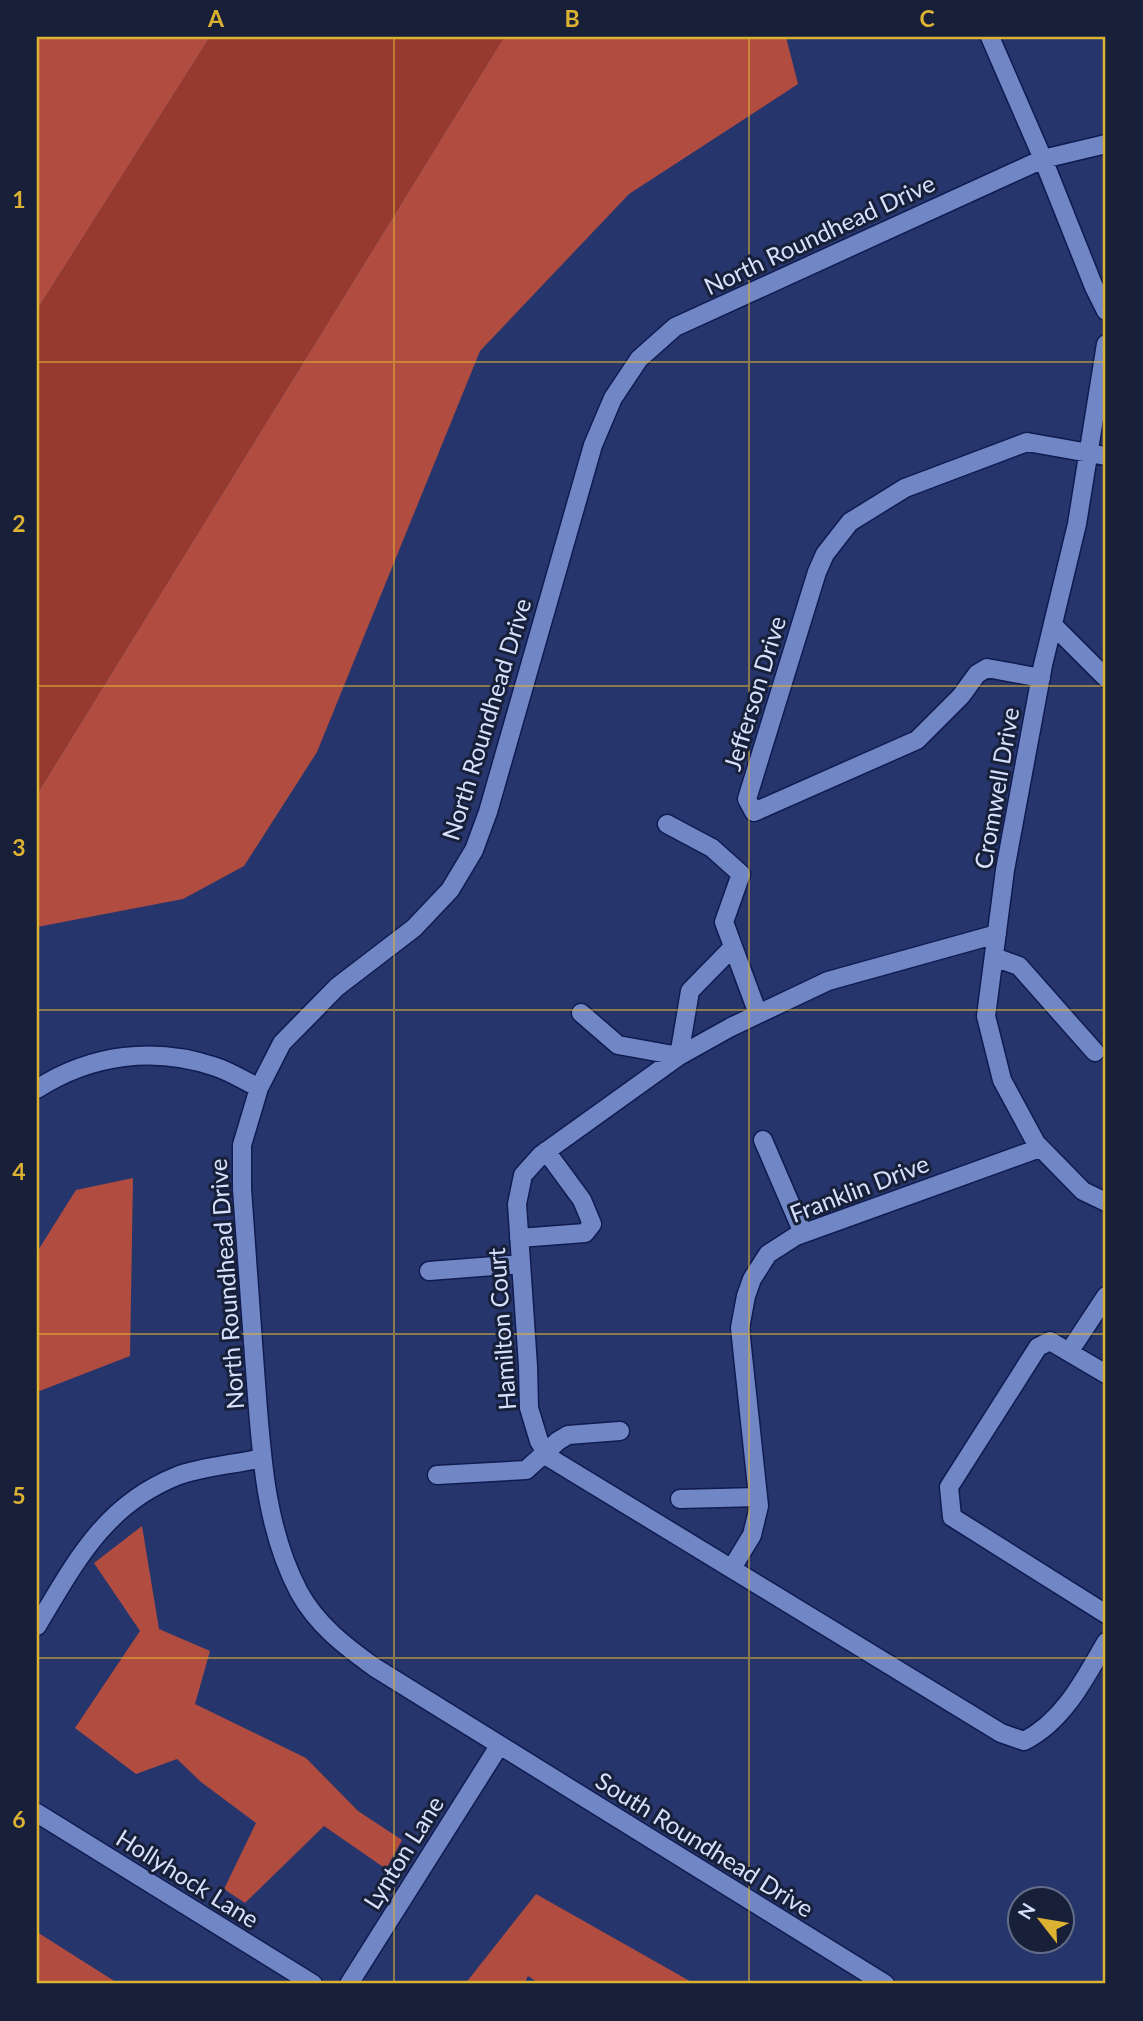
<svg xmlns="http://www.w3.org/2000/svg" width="1143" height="2021" font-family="Lato,sans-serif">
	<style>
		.green { fill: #97392e }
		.forest { fill: #b14c40 }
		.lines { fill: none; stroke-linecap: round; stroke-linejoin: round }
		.minor-casing { stroke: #101b50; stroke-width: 21 }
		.minor { stroke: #7186c5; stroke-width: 18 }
		.grid { fill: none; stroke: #dcb233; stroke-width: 2; stroke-opacity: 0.55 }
		.labels { text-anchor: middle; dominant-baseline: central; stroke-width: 6; stroke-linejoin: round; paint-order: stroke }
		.street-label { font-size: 24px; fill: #d7e1fd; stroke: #182039 }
		.neatline { fill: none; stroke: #dcb233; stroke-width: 2.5 }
		.grid-label { font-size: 23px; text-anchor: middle; font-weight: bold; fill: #dcb233 }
	</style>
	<rect width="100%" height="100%" fill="#26366d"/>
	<!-- green -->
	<path class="green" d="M210 37H504L37 794V310Z"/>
	<!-- forest -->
	<path class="forest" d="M37 37H210L37 310Z
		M504 37H786L798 84 629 194 480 351 317 752 244 866 183 899 37 927V794Z
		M133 1178 130 1356 37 1392V1252L76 1190Z
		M142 1526 159 1629 210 1651 195 1704 306 1758 358 1811 402 1840 386 1869 324 1826 245 1903 224 1889 256 1823 201 1782 177 1759 136 1774 75 1728 140 1631 94 1563Z
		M536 1894 695 1984H540L528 1976 524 1984H465Z
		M37 1932 119 1984H37Z"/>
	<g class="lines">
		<!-- minor casing -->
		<g class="minor-casing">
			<path id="minor" d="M990 37 1043 159 1094 287 1106 311
				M1106 344 1077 524 1043 665 1005 870 986 1016 1002 1080 1036 1143 1083 1191 1106 1202
				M1053 625 1106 678
				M1041 678 987 668 977 674 961 696 917 740 754 812 747 799 817 572 825 554 850 522 905 488 1027 442 1106 456
				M667 824 712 848 741 874 724 922 758 1014
				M997 934 828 981 731 1027 679 1056 541 1155 523 1175 517 1204 528 1366 529 1408 539 1441 550 1458 1001 1733 1024 1741C1064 1721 1085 1678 1106 1642
				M994 957 1019 966 1095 1052
				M581 1013 618 1045 679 1056 690 991 733 947
				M37 1089C91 1054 155 1046 216 1067 231 1072 245 1081 259 1088
				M763 1140 803 1233
				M519 1238 585 1233 592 1224 582 1200 546 1151
				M429 1271 521 1264
				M1069 1352 1106 1296
				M1106 1374 1050 1341 1038 1347 949 1487 952 1517 1106 1614
				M437 1475 526 1470 558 1441 568 1435 620 1431
				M680 1499 758 1497
				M732 1568 752 1535 759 1506 740 1328 746 1296 752 1279 768 1254 796 1236 1040 1148
				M37 1626C75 1563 104 1505 177 1476 200 1467 237 1464 262 1458
				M37 1813 313 1984
				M349 1984 499 1746
				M885 1984 374 1667C345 1646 317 1625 299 1592 263 1524 261 1445 255 1370 251 1310 246 1250 242 1189V1145L259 1088 282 1043 337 987 414 928 450 890 474 850 488 812 593 445 613 398 639 359 675 327 1043 159 1106 144"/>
		</g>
		<!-- minor -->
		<use href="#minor" class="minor"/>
	</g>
	<!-- grid -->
	<path class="grid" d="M394 37V1984M749 37V1984M37 362H1106M37 686H1106M37 1010H1106M37 1334H1106M37 1658H1106"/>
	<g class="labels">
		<!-- street labels -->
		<g class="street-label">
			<text transform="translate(819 234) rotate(-25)">North Roundhead Drive</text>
			<text transform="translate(754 693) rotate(-73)">Jefferson Drive</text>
			<text transform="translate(486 719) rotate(-73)">North Roundhead Drive</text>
			<text transform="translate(996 788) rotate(-80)">Cromwell Drive</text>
			<text transform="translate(859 1188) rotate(-21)">Franklin Drive</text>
			<text transform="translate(226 1284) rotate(-94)">North Roundhead Drive</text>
			<text transform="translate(501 1329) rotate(-94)">Hamilton Court</text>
			<text transform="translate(705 1844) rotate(32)">South Roundhead Drive</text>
			<text transform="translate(403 1852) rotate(-58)">Lynton Lane</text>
			<text transform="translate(188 1878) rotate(32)">Hollyhock Lane</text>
		</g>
	</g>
	<!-- border -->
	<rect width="1143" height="2021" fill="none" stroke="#182039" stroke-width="77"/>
	<!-- north arrow -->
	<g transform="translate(1041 1920) rotate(301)"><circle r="33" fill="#182039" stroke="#646d87" stroke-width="2"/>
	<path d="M0-5L12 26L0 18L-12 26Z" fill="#dcb233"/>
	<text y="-10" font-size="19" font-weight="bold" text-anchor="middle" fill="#d7e1fd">N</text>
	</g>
	<rect x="38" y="38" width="1066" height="1944" class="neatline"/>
	<g class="grid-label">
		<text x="216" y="27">A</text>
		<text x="572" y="27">B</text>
		<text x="927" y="27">C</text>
		<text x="19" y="208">1</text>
		<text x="19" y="532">2</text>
		<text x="19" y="856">3</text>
		<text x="19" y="1180">4</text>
		<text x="19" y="1504">5</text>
		<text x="19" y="1828">6</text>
	</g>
</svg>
